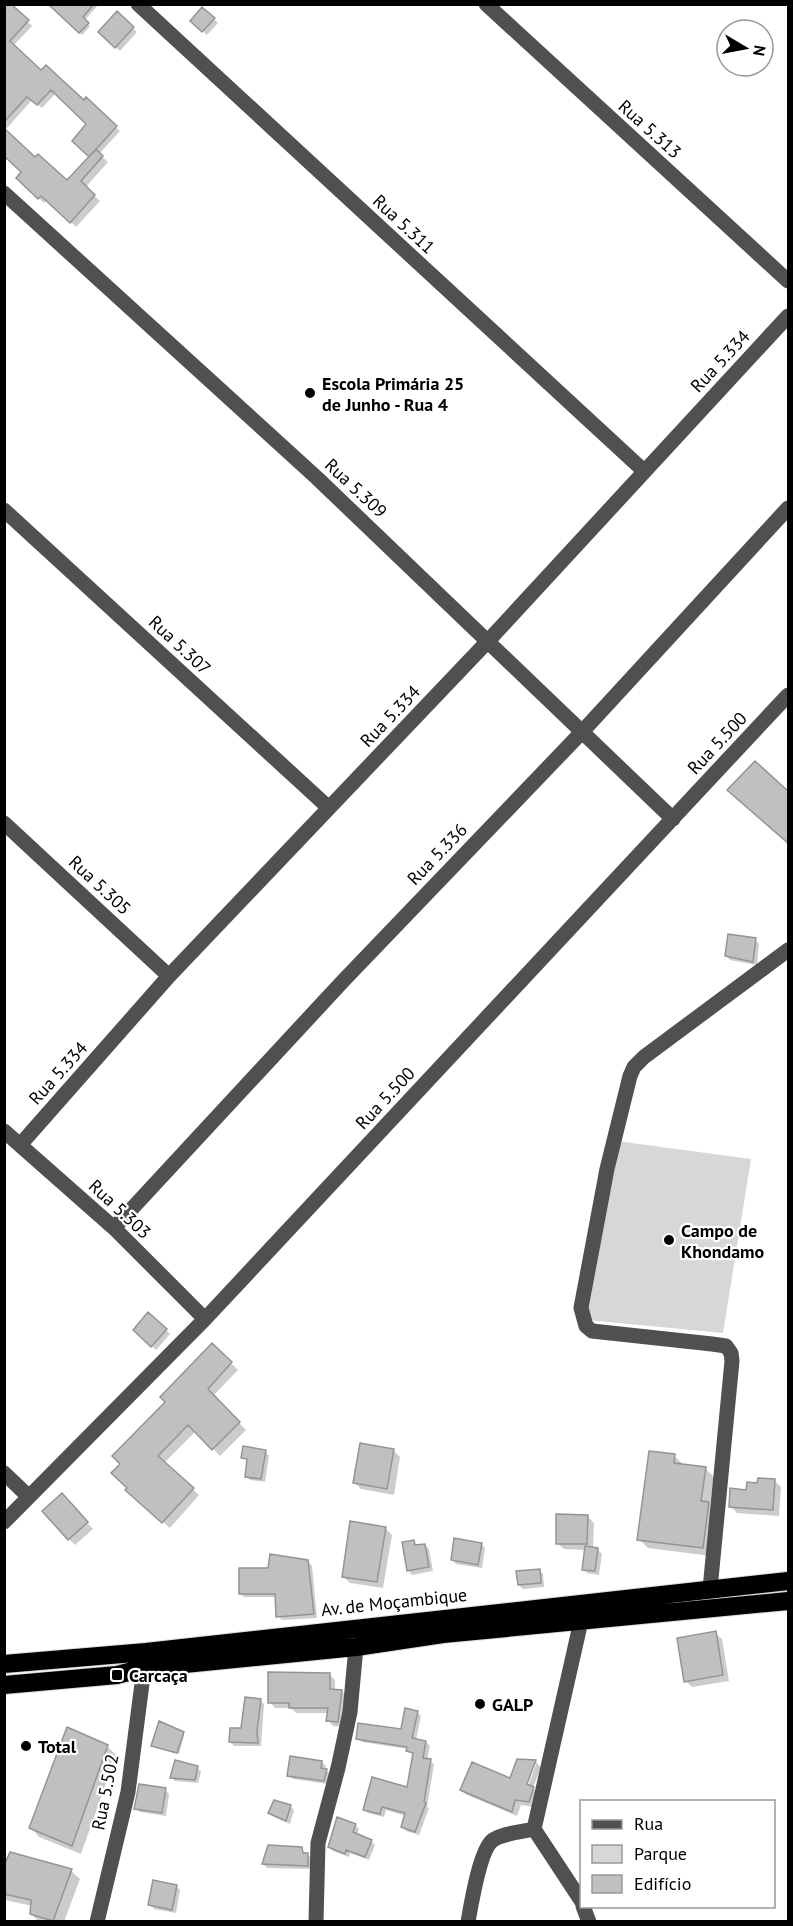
<svg xmlns="http://www.w3.org/2000/svg" width="793" height="1926" font-family="'PT Sans',sans-serif">
	<style>
		.green { fill: #d7d7d7 }
		.shadow { fill: #0003; fill-rule: evenodd }
		.building { fill: #c0c0c0; stroke: #949494; stroke-width: 1.5 }
		.lines { fill: none; stroke-linecap: round; stroke-linejoin: round }
		.highway-casing { stroke: #dbdbdb; stroke-width: 20 }
		.minor { stroke: #505050; stroke-width: 15 }
		.highway { stroke: #000; stroke-width: 18 }
		.poi-dot { fill: #000; stroke: #fff; stroke-width: 2 }
		.labels { text-anchor: middle; dominant-baseline: central; stroke-width: 4.5; stroke-linejoin: round; paint-order: stroke }
		.street-label { font-size: 18px; fill: #000; stroke: #fff }
		.poi-label { font-size: 18px; font-weight: bold; fill: #000; stroke: #fff; text-anchor: start }
	</style>
	<rect width="100%" height="100%" fill="#fff"/>
	<!-- green -->
	<path class="green" d="M617 1141 751 1159 723 1333 587 1320Z"/>
	<!-- shadow -->
	<path class="shadow" d="M9 4 32 26 13 46 41 72 84 102 86 99 120 131 99 154 108 162 85 188 100 201 76 227 47 200 44 203 18 178 35 159 67 182 91 157 88 125 56 93 42 108 32 100 7 128 4 125V5Z
		M63 4H99L84 21 90 26 82 35 57 11Z
		M202 9 218 23 207 35 192 21Z
		M117 13 137 32 120 51 100 32Z
		M755 940 759 944 757 965 730 960 726 956Z
		M149 1314 170 1334 156 1350 135 1330Z
		M213 1346 238 1370 213 1396 246 1430 220 1456 196 1431 164 1463 199 1495 170 1528 134 1496 122 1464Z
		M393 1450 400 1457 394 1495 361 1489 355 1483Z
		M265 1451 269 1456 265 1482 250 1480 246 1476 247 1461 243 1457Z
		M674 1456 684 1465 705 1468 714 1477 710 1506 717 1512 711 1556 648 1548 639 1539Z
		M775 1481 781 1487 779 1516 737 1513 730 1506 759 1484Z
		M68 1501 93 1529 75 1545 69 1539Z
		M587 1516 594 1523 593 1549 598 1550 602 1554 599 1575 587 1573 583 1569 586 1550 564 1549 557 1543Z
		M385 1528 392 1535 383 1588 350 1583 343 1576Z
		M413 1542 418 1546 425 1545 429 1549 433 1571 412 1575 408 1570Z
		M481 1544 485 1548 482 1568 456 1564 452 1560Z
		M308 1562 312 1566 317 1618 282 1620 278 1616 276 1597H244L240 1593 269 1569Z
		M539 1570 543 1574 544 1587 523 1589 519 1585Z
		M715 1633 722 1639 729 1681 692 1687 686 1681Z
		M330 1675 335 1680V1691H342L347 1697 343 1727 333 1726 328 1720 329 1713H296L291 1708H275L270 1702Z
		M260 1700 264 1704 261 1746H234L230 1742 243 1729Z
		M417 1712 421 1716 416 1740 426 1742 430 1746 427 1760 434 1764 427 1807 429 1808 419 1835 406 1831 402 1827 406 1816 386 1810 384 1817 368 1813 364 1809 409 1789 414 1755 408 1749 362 1742 358 1738 402 1730Z
		M183 1733 184 1735 179 1754 153 1745Z
		M107 1746 116 1755 81 1854 39 1837 31 1828Z
		M518 1760 536 1762 541 1767 533 1788 538 1794 534 1807 521 1805 517 1816 467 1795 461 1790 511 1780ZM533 1764H536L526 1792 523 1791Z
		M322 1762 326 1766 325 1770 330 1774 328 1784 293 1779 289 1775Z
		M197 1767 201 1772 198 1783 175 1781 171 1777Z
		M165 1790 169 1794 166 1816 140 1812 136 1808Z
		M290 1806 294 1810 290 1824 274 1817 270 1813Z
		M355 1825 359 1829 357 1835 371 1841 375 1845 369 1860 350 1853 349 1857 333 1851 329 1847Z
		M301 1849 311 1858V1869L267 1868 263 1864Z
		M4 1870 71 1871 80 1879 64 1922H39L31 1914 32 1906 5 1900Z
		M176 1886 180 1890 176 1913 154 1909 150 1904Z"/>
	<!-- building -->
	<path class="building" d="M4 4H11L29 20 10 41 41 70 46 65 84 100 86 97 117 126 89 157 72 141 86 124 51 90 37 105 27 97 4 122Z
		M48 4H94L83 17 89 23 79 33Z
		M202 7 215 18 202 32 190 21Z
		M117 11 134 27 115 48 98 32Z
		M4 128 35 157 38 154 67 180 96 149 103 156 81 181 95 195 70 223 41 196 38 199 16 178 21 172 4 156Z
		M755 761 789 792V844L727 790Z
		M728 934 756 938 753 962 725 956Z
		M148 1312 167 1329 151 1347 133 1330Z
		M212 1343 232 1362 208 1389 240 1422 212 1450 188 1425 158 1456 194 1488 162 1523 125 1490 127 1488 111 1473 120 1464 112 1456 165 1402 160 1397Z
		M360 1443 394 1449 387 1489 353 1483Z
		M243 1446 266 1450 261 1479 245 1477 247 1459 241 1458Z
		M649 1451 675 1454 674 1463 706 1467 701 1501 709 1502 703 1548 637 1540Z
		M758 1478 775 1479 773 1510 729 1507 730 1488 746 1490 747 1482 757 1483Z
		M62 1493 88 1522 68 1540 42 1511Z
		M556 1514 588 1515 587 1544H556Z
		M350 1521 386 1527 377 1582 342 1577Z
		M454 1538 482 1543 478 1565 451 1560Z
		M414 1540 415 1545 425 1544 429 1567 407 1571 402 1542Z
		M585 1546 598 1548 595 1571 582 1570Z
		M270 1554 308 1560 314 1614 276 1617 275 1594H239V1568H268Z
		M540 1569 541 1583 518 1585 516 1571Z
		M716 1631 723 1675 684 1682 677 1638Z
		M268 1672 330 1673V1689L342 1690 338 1722 326 1721 328 1708H289V1703H268Z
		M245 1697 261 1699 257 1731 258 1743 229 1742 230 1728H241Z
		M405 1708 418 1711 412 1738 426 1741 423 1758 431 1759 424 1802 426 1803 415 1832 401 1827 405 1813 382 1807 380 1814 363 1810 372 1777 407 1787 413 1753 406 1751 407 1747 356 1739 358 1723 401 1729Z
		M159 1721 184 1732 177 1753 151 1746Z
		M67 1727 108 1745 72 1846 29 1828Z
		M290 1756 322 1761 321 1768 327 1769 324 1781 287 1776Z
		M517 1759 536 1760 527 1784 534 1787 529 1802 515 1800 512 1812 460 1790 472 1762 510 1778Z
		M175 1760 198 1766 195 1780 170 1778Z
		M139 1784 166 1788 162 1813 134 1809Z
		M274 1800 291 1805 286 1821 268 1813Z
		M337 1817 356 1824 353 1832 372 1840 365 1857 346 1850 345 1854 328 1847Z
		M268 1845 302 1847 303 1853H308V1866L262 1864Z
		M10 1852 72 1869 53 1921 30 1914 31 1900 4 1894V1866Z
		M153 1880 177 1885 172 1910 148 1905Z"/>
	<g class="lines">
		<!-- highway casing -->
		<g class="highway-casing">
			<path id="highway" d="M4 1664 146 1652 788 1581
				M4 1685 117 1675 144 1668 356 1647 443 1634 788 1601"/>
		</g>
		<!-- minor -->
		<path class="minor" d="M138 4 644 471
			M486 4 788 281
			M4 193 317 478 673 819
			M4 510 329 808
			M4 823 169 976
			M4 1131 114 1228 205 1319
			M20 1145 169 976 489 640 788 316
			M114 1228 343 981 581 733 788 508
			M4 1473 28 1496
			M4 1522 205 1319 788 695
			M710 1589 732 1361 731 1353 726 1346 712 1344 592 1331 586 1326 581 1308 607 1169 630 1076 634 1067 644 1057 788 950
			M581 1621 534 1829 582 1902
			M583 1906 589 1922
			M97 1922 128 1792 144 1668
			M316 1922 318 1843 338 1768 350 1712 356 1647
			M468 1922C471 1905 480 1849 493 1840 503 1833 522 1832 534 1829"/>
		<!-- highway -->
		<use href="#highway" class="highway"/>
	</g>
	<!-- markers -->
	<g class="poi-dot">
		<circle cx="310" cy="393" r="6"/>
		<circle cx="669" cy="1240" r="6"/>
		<rect x="111" y="1669" width="12" height="12" rx="3"/>
		<circle cx="480" cy="1704" r="6"/>
		<circle cx="26" cy="1746" r="6"/>
	</g>
	<g class="labels">
		<!-- street labels -->
		<g class="street-label">
			<text transform="translate(650 129) rotate(42)">Rua 5.313</text>
			<text transform="translate(404 224) rotate(43)">Rua 5.311</text>
			<text transform="translate(720 361) rotate(-47)">Rua 5.334</text>
			<text transform="translate(356 488) rotate(43)">Rua 5.309</text>
			<text transform="translate(180 645) rotate(43)">Rua 5.307</text>
			<text transform="translate(390 716) rotate(-46)">Rua 5.334</text>
			<text transform="translate(717 743) rotate(-47)">Rua 5.500</text>
			<text transform="translate(437 854) rotate(-46)">Rua 5.336</text>
			<text transform="translate(100 885) rotate(43)">Rua 5.305</text>
			<text transform="translate(58 1073) rotate(-48)">Rua 5.334</text>
			<text transform="translate(385 1098) rotate(-47)">Rua 5.500</text>
			<text transform="translate(120 1209) rotate(43)">Rua 5.303</text>
			<text transform="translate(394 1602) rotate(-6)">Av. de Moçambique</text>
			<text transform="translate(105 1792) rotate(-79)">Rua 5.502</text>
		</g>
		<!-- poi labels -->
		<g class="poi-label">
			<text x="322" y="383">Escola Primária 25<tspan x="322" dy="21">de Junho - Rua 4</tspan></text>
			<text x="681" y="1230">Campo de<tspan x="681" dy="21">Khondamo</tspan></text>
			<text x="129" y="1675">Carcaça</text>
			<text x="492" y="1704">GALP</text>
			<text x="38" y="1746">Total</text>
		</g>
	</g>
	<!-- border -->
	<rect width="793" height="1926" fill="none" stroke="#000000" stroke-width="12"/>
	<!-- legend -->
	<rect x="580" y="1800" width="195" height="108" fill="#ffffff" stroke="#999999" stroke-width="1.5"/>
	<rect x="592" y="1820" width="30" height="9" fill="#505050" stroke="#999999" stroke-width="1.5"/>
	<text x="634" y="1830" font-size="18" fill="#000000">Rua</text>
	<rect x="592" y="1845" width="30" height="18" fill="#d7d7d7" stroke="#999999" stroke-width="1.5"/>
	<text x="634" y="1860" font-size="18" fill="#000000">Parque</text>
	<rect x="592" y="1875" width="30" height="18" fill="#c0c0c0" stroke="#999999" stroke-width="1.5"/>
	<text x="634" y="1890" font-size="18" fill="#000000">Edifício</text>
	<!-- north arrow -->
	<g transform="translate(745 48) rotate(100)"><circle r="28" fill="#ffffff" stroke="#999999" stroke-width="1.5"/>
	<path d="M0-4.5L10 22L0 15L-10 22Z" fill="#000000"/>
	<text y="-9" font-size="16" font-weight="bold" text-anchor="middle" fill="#000000">N</text>
	</g>
</svg>
